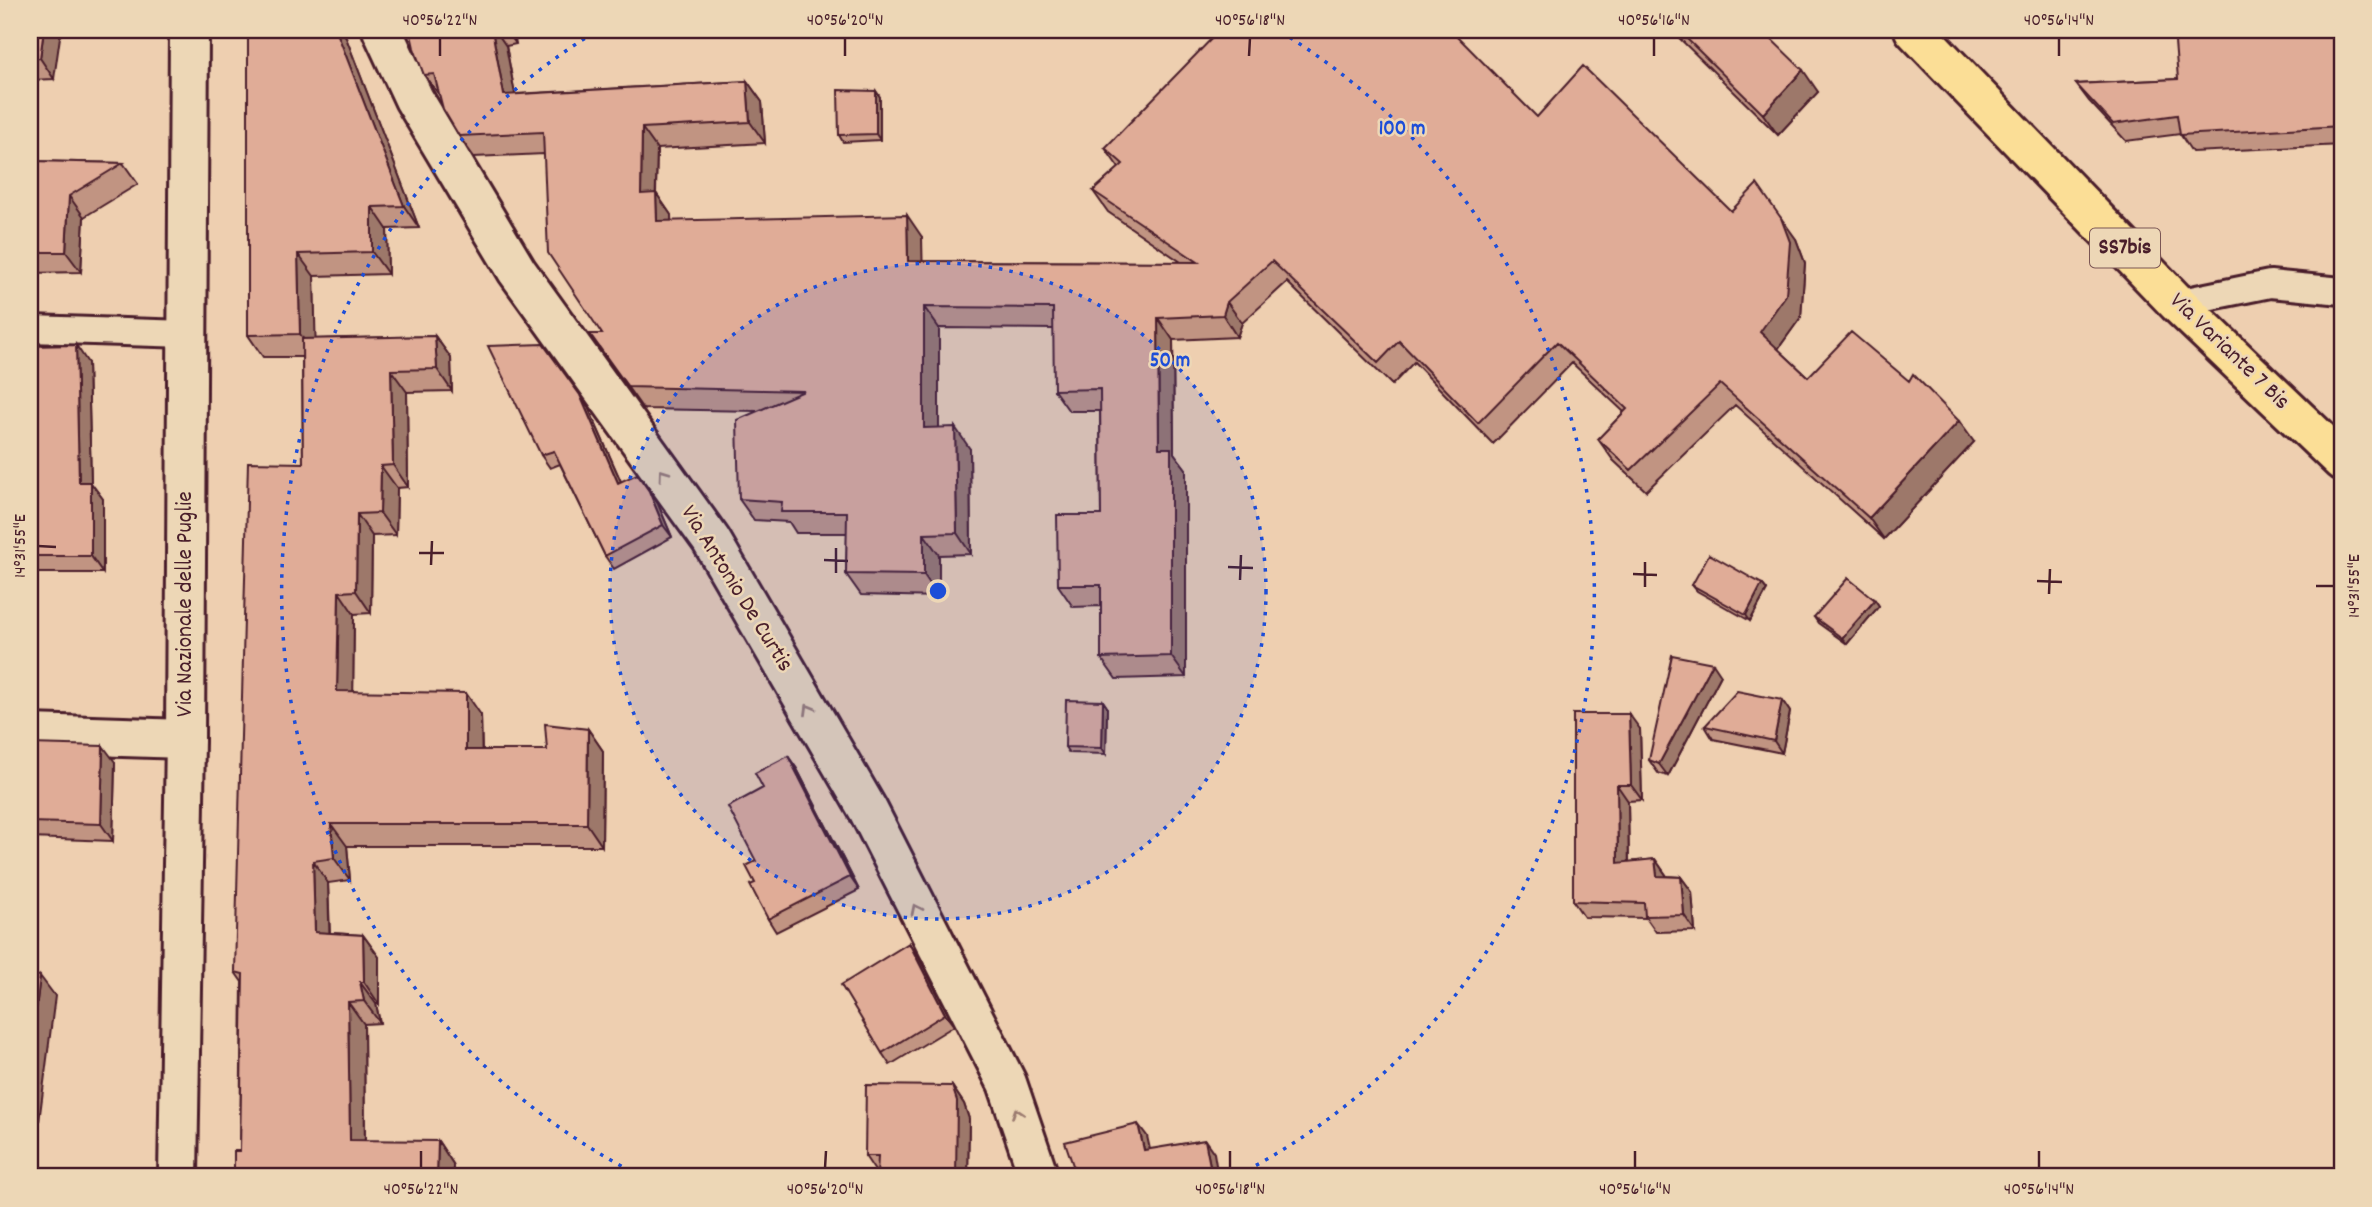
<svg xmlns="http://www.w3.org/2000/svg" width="2372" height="1207" font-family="Dekko,sans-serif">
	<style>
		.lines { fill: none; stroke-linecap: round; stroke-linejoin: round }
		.service-casing { stroke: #4a1f2b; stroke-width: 32 }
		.minor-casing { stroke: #4a1f2b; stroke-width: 44 }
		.secondary-casing { stroke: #4a1f2b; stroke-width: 44 }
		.primary-casing { stroke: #4a1f2b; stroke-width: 44 }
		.service { stroke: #edd7b6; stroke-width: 26 }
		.minor { stroke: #edd7b6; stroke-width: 38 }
		.secondary { stroke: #edd7b6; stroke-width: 38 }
		.primary { stroke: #fbde96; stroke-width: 38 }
		.wall { fill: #c19482; stroke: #4a1f2b; stroke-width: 2 }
		.shaded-wall { fill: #9d786a; stroke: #4a1f2b; stroke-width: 2 }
		.building { fill: #e0ac97; stroke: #4a1f2b; stroke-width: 2 }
		.oneway { stroke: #9c7b70 }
		.ticks { fill: none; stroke: #4a1f2b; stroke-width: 2.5 }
		.ring { fill: none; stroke: #1d4ed8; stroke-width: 3.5; stroke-dasharray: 3.5 7 }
		.labels { text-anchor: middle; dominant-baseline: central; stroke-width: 5; stroke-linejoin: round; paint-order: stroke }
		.shield { fill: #edd7b6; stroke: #7b5655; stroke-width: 2 }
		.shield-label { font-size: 23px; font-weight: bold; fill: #4a1f2b }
		.street-label { font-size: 24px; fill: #4a1f2b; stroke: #edd7b6 }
		.centre { fill: #1d4ed8; stroke: #edd7b6; stroke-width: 3.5 }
		.ring-label { font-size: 21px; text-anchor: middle; font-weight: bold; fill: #1d4ed8; stroke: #edd7b6; stroke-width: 5; stroke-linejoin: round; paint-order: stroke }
		.neatline { fill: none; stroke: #4a1f2b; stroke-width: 2.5 }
		.ticks-label { font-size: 18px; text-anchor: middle; fill: #4a1f2b }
	</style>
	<rect width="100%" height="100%" fill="#eecfb0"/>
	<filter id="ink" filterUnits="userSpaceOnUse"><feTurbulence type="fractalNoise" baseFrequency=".0143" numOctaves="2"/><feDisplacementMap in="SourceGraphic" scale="14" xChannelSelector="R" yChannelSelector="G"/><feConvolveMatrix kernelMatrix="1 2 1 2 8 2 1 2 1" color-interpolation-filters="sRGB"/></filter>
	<g filter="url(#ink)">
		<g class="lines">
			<!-- service casing -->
			<g class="service-casing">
				<path id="service" d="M2177 303 2270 284 2342 291
					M30 329 188 334"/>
			</g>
			<!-- minor casing -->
			<g class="minor-casing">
				<path id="minor" d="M382 30 414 99 517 271 711 540 868 810 1007 1083 1039 1177
					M30 734 185 739"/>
			</g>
			<!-- secondary casing -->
			<g class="secondary-casing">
				<path id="secondary" d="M178 1177 185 739 189 30"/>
			</g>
			<!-- primary casing -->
			<g class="primary-casing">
				<path id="primary" d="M1914 30 2177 303 2342 461"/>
			</g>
			<!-- service -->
			<use href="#service" class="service"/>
			<!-- minor -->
			<use href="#minor" class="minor"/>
			<!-- secondary -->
			<use href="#secondary" class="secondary"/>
			<!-- primary -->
			<use href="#primary" class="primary"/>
		</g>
		<!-- wall -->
		<path class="wall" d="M30 30 54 79 30 80Z
			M343 30 419 228 387 229 388 274 314 276 315 339 435 336 451 358 452 391 407 392 408 487 397 488 396 535 372 536 371 613 354 614 353 691 481 715 482 750H547L588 729 603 751 602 846H347L350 880 328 883 330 933 363 935 379 957V1004H376L380 1023 364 1024 365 1141H438L453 1164 240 1151 242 982 235 972 303 463 302 357H263L248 335Z
			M410 30H512L516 44 506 46 515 94 747 81 762 102 765 143 657 149 656 193 671 215V221L922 237V261L1181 262 1108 212 1093 191 1119 168 1105 148 1537 117 1731 211 1796 239 1805 263 1801 317 1778 349 1808 377 1974 442 1884 539 1735 405 1646 491 1613 460 1598 439 1624 412 1572 363 1493 444 1414 362 1392 385 1287 282 1242 323 1237 337 1173 340 1174 453 1186 469V677L1116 679 1101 658V606L1073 607 1058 585 1101 515 1100 411H1069L1054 390V329L939 328V428L970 449 971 554 939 555V597L861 595 846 574 847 533H796L789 522 754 520 739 499 757 411 643 409 590 334H602L544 154 474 157 459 136 440 96 424 75Z
			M1671 30H1762L1818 92 1778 135Z
			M2342 30V145L2192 152 2180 134 2126 141 2089 101 2076 84 2178 79Z
			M876 91 880 97V140L843 142 839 135Z
			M30 161 123 163 138 184 84 217 81 272 30 273Z
			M30 346 88 363 91 483 103 499V573H30Z
			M588 407 621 482 658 504 672 537 614 569 605 556 560 464 550 468 541 455Z
			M1762 584 1767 590 1750 621 1697 591 1692 585Z
			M1875 600 1879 606 1847 644 1818 623 1814 617Z
			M1721 675 1668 776 1658 773 1649 760Z
			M1782 700 1790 712 1782 753 1713 739 1705 726Z
			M1103 701 1107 707 1106 754 1069 753 1065 747Z
			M1573 714 1640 729 1642 800 1628 801 1629 862 1655 859 1667 876 1681 877 1692 892 1695 931 1656 932 1646 918 1584 917 1573 901Z
			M30 744 115 762 113 841 30 838Z
			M788 756 797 769 859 890 776 932 768 919 755 883 756 861 763 788Z
			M909 943 918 956 954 1026 890 1065 882 1053Z
			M952 1086 964 1104 969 1119 968 1177H877V1174L865 1156Z"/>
		<!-- shaded-wall -->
		<path class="shaded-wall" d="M44 30H61L54 79 40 58Z
			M336 30H343L419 228 404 206Z
			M492 30H495L506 46 519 116 504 95Z
			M506 30H512L516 44Z
			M1803 70 1818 92 1778 135 1763 114Z
			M747 81 762 102 765 143 750 122Z
			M876 91 880 97V140L876 134Z
			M642 128 657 149 655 215 641 194Z
			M656 193 671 215 672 242 657 221Z
			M69 196 84 217 81 272 66 252Z
			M372 207 387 229 388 274 372 252Z
			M907 215 922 237 923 283 908 261Z
			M1781 218 1796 239 1805 263 1801 317 1775 353 1760 332Z
			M298 254 314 276 316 357 300 334Z
			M1227 302 1242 323 1237 337 1223 315Z
			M924 307 939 328V449L924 428Z
			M1158 318 1173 340 1174 453 1186 469V677L1171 656 1159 448Z
			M435 336 451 358 452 391 437 369Z
			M76 345 88 363 91 483 103 499V573L91 556 79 482Z
			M391 370 407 392 408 487 393 465Z
			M580 395 588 407 627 495 618 483Z
			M1959 421 1974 442 1884 539 1869 518Z
			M955 427 970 449 971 554 957 533Z
			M381 466 397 488 396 535 380 513Z
			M649 491 658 504 672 537 663 525Z
			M357 514 372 536 371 613 356 591Z
			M924 534 939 555V597L924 575Z
			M1762 584 1767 590 1750 621 1746 615Z
			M339 592 354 614 353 713 337 691Z
			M1875 600 1879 606 1847 644 1842 638Z
			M1713 663 1721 675 1668 776 1659 764Z
			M466 693 481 715 482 772 466 750Z
			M1782 700 1790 712 1782 753 1774 741Z
			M1103 701 1107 707 1106 754 1102 748Z
			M1629 714 1640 729 1642 800 1631 785Z
			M588 729 603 751 602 846 587 824Z
			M103 746 115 762 113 841 101 824Z
			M788 756 797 769 859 890 850 877Z
			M1617 785 1628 801 1629 878 1618 863Z
			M331 824 347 846 350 880 334 858Z
			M1655 859 1666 875 1668 892 1657 876Z
			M313 861 328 883 330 954 315 932Z
			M1681 877 1692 892 1695 931 1684 915Z
			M363 935 379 957V1004L364 982Z
			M909 943 918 956 954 1026 945 1014Z
			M40 976 55 996 32 1177H30V1058Z
			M360 982 376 1004 380 1023 364 1001Z
			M348 1002 364 1024 365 1163 350 1140Z
			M952 1086 964 1104 969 1119 968 1177H956Z
			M1138 1124 1147 1136 1153 1163 1144 1150Z
			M1205 1140 1214 1153 1218 1177H1213L1212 1176Z
			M438 1141 453 1164V1177H437Z"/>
		<!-- building -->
		<path class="building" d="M30 30H44L40 58 30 59Z
			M248 30H336L404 206 372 207V252L298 254 300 334 248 335Z
			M410 30H492L504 95 747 81 750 122 642 128 641 194 656 193 657 221 907 215 908 261 1198 262 1093 191 1123 164 1105 148 1220 30H1451L1537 117 1583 66 1731 211 1757 184 1781 218 1790 242 1786 295 1760 332 1808 377 1851 332 1909 381 1913 374 1959 421 1869 518 1720 384 1631 470 1598 439 1627 409 1557 342 1478 423 1399 341 1378 363 1272 261 1227 302 1223 315 1158 318 1159 448H1171V656L1101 658V585H1058L1057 515H1101L1100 389 1054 390 1053 308 924 307V428L955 427 957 533 924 534V575L846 574 847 512H781L782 502 739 499 737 420 804 391 628 387 590 334H602L548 253 543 132 459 136 443 109 434 74 424 75 414 48Z
			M1678 30H1762L1803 70 1763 114Z
			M2174 30H2342V126L2180 135 2177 115 2113 124 2076 84 2178 79Z
			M838 90 876 91V134L839 135Z
			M30 161 123 163 69 196 66 252H30Z
			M435 336 437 369 391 370 393 465 381 466 380 513 357 514 356 591 339 592 337 691 466 693V750H547L545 724 588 729 587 824H331L334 858 313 861 315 932 363 935 364 982H360L364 1001 348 1002 350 1140 438 1141 437 1177H234V1151H240L243 974 235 972 248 462 303 463 302 339Z
			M543 344 580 395 618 483 637 474 649 491 663 525 605 556 554 451 541 455 488 346Z
			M76 345 79 482H91V556H30V346Z
			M1709 554 1762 584 1746 615 1692 585Z
			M1848 578 1875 600 1842 638 1814 617Z
			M1672 655 1713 663 1659 764 1649 760Z
			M1737 691 1782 700 1774 741 1705 726Z
			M1066 700 1103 701 1102 748 1065 747Z
			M1573 714H1629L1631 785H1617L1618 863 1655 859 1657 876 1681 877 1684 915 1645 916 1644 903 1573 901Z
			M30 744 103 746 101 824 30 822Z
			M788 756 850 877 768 919 750 885 755 883 746 866 756 861 728 807 763 788 755 773Z
			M909 943 945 1014 882 1053 841 985Z
			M30 974 40 976 30 1058Z
			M866 1085 952 1086 957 1101 956 1177H877L878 1156H865Z
			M1138 1124 1144 1150 1205 1140 1212 1176 1205 1177H1077L1065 1142Z"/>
		<!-- one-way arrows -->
		<defs><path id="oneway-chevron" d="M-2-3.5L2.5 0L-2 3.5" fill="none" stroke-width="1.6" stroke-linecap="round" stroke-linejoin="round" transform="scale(1.75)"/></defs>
		<g class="oneway">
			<use href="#oneway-chevron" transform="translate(663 474) rotate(-126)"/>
			<use href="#oneway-chevron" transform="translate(809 709) rotate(-120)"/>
			<use href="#oneway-chevron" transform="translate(916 909) rotate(-116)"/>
			<use href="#oneway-chevron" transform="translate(1017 1113) rotate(-109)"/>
		</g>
	</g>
	<!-- ticks -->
	<path class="ticks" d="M440 56V38M845 56V38M1249 56 1250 38M1654 56V38M2059 56V38M38 546 56 547M419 553H444M824 560 848 561M431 565 432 541M1228 567 1253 568M836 573V548M1633 574 1657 575M1240 580 1241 555M2037 581 2062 582M2316 586H2334M1645 587V562M2049 594 2050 569M421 1168V1151M825 1168 826 1151M1230 1168V1151M1635 1168V1151M2039 1168V1151"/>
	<!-- distance rings -->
	<circle cx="938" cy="591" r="328" fill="#1d4ed8" fill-opacity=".12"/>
	<g class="ring">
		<circle cx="938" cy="591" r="328"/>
		<path d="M640 1176A656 656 0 0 1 595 32M1281 32A656 656 0 0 1 1236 1176"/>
	</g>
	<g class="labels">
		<!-- shield labels -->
		<rect class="shield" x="2090" y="228.5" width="70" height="39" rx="5"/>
		<g class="shield-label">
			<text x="2125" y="248">SS7bis</text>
		</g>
		<!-- street labels -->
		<g class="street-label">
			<text transform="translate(2229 352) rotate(44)">Via Variante 7 Bis</text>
			<text transform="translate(736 589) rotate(58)">Via Antonio De Curtis</text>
			<text transform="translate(186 604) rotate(-90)">Via Nazionale delle Puglie</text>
		</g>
	</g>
	<circle cx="938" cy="591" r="10" class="centre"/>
	<g class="ring-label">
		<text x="1402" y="134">100 m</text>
		<text x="1170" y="366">50 m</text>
	</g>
	<!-- margin -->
	<rect width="2372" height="1207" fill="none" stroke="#edd7b6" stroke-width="77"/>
	<rect x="38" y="38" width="2296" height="1130" class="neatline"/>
	<g class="ticks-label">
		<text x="440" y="25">40°56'22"N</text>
		<text x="845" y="25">40°56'20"N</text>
		<text x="1250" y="25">40°56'18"N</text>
		<text x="1654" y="25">40°56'16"N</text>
		<text x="2059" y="25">40°56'14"N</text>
		<text transform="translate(19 546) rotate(-90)" y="6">14°31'55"E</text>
		<text transform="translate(2353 586) rotate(-90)" y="6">14°31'55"E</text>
		<text x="421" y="1194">40°56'22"N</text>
		<text x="825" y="1194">40°56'20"N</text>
		<text x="1230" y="1194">40°56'18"N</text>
		<text x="1635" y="1194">40°56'16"N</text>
		<text x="2039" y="1194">40°56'14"N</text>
	</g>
</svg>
